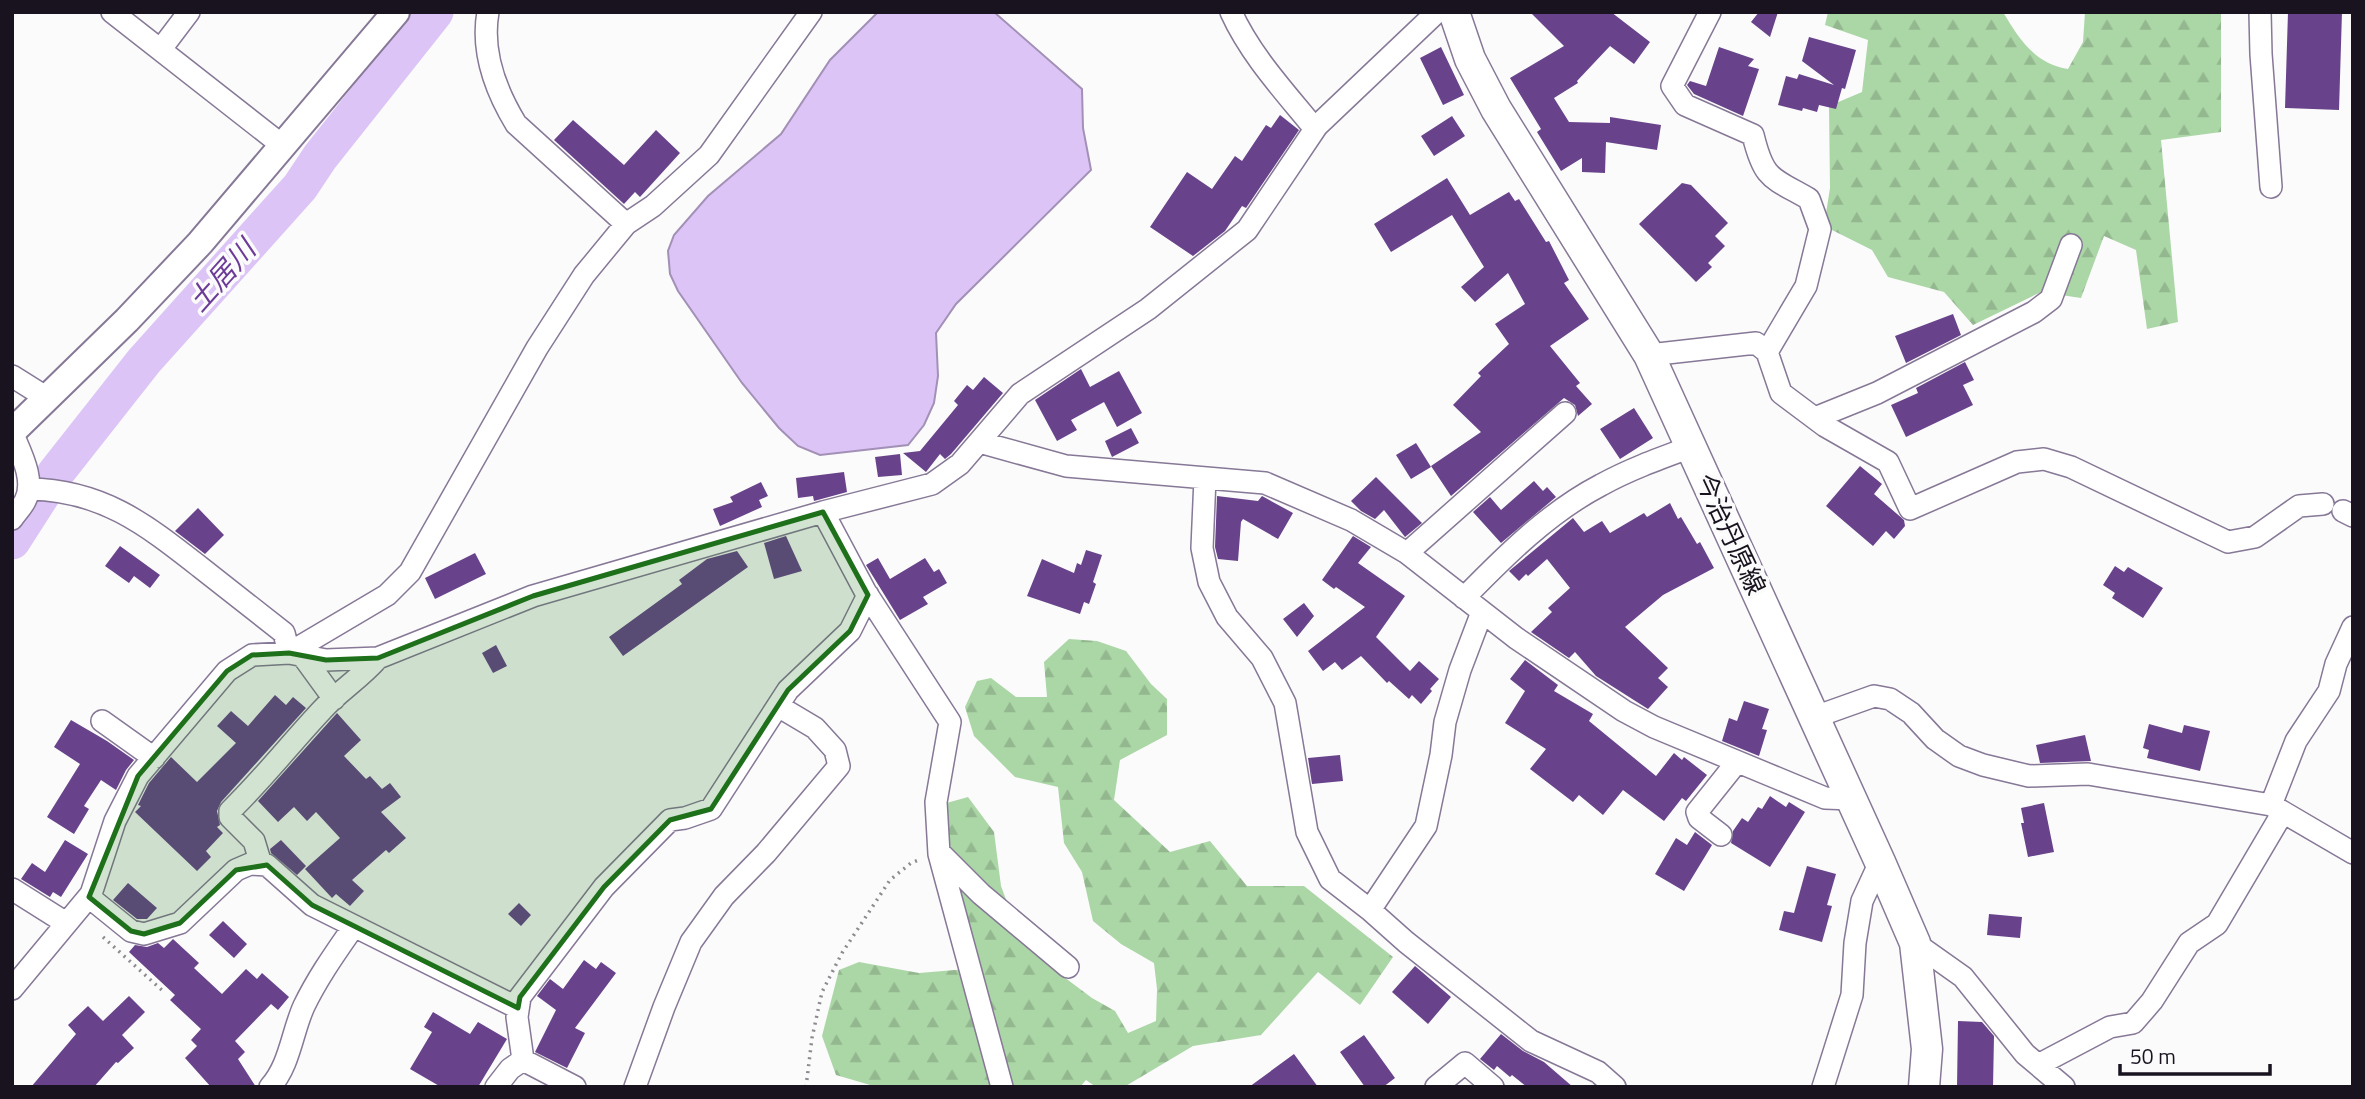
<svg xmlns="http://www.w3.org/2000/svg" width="2365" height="1099" font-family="'Titillium Web','Noto Sans JP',sans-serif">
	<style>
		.forest { fill: url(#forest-firs) }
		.water { fill: #dcc5f6; stroke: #a290b6; stroke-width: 2 }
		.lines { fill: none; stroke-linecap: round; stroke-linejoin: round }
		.river { stroke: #dcc5f6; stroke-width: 37 }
		.building { fill: #68438b }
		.minor-casing { stroke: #867896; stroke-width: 24 }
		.tertiary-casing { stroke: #867896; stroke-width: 30 }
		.secondary-casing { stroke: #867896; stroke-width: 33 }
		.path { stroke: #8d8a90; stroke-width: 3.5; stroke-dasharray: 2 5; stroke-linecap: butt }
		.minor { stroke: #fff; stroke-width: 21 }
		.tertiary { stroke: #fff; stroke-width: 26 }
		.secondary { stroke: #fff; stroke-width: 30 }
		.marked { fill: #1e711a; fill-opacity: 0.2; stroke: #1e711a; stroke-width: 5; stroke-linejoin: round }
		.labels { text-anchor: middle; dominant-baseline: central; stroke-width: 7; stroke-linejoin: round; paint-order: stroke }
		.street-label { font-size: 26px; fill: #19131f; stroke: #fbfbfb }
		.water-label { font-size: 28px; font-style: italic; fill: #6c3a97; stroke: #fbfbfb }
	</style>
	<defs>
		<pattern id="forest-firs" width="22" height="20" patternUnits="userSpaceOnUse" patternTransform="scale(1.75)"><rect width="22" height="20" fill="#abd6a6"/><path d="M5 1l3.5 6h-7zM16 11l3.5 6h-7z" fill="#93b78e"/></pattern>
	</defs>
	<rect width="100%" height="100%" fill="#fbfbfb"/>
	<!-- forest -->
	<path class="forest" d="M1828 12H2003C2019 39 2035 64 2068 69L2083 42 2085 12H2221V132L2161 140 2178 322 2147 329 2136 250 2104 236 2081 298 2041 292 1973 325 1944 292 1888 277 1872 250 1824 226 1830 188 1829 106 1862 92 1868 40 1825 25Z
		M1069 639 1097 641 1126 651 1151 684 1167 699V735L1120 760 1114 800 1170 852 1210 841 1247 886H1304L1393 957 1360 1005 1318 972 1261 1035 1193 1046 1124 1087H1096L1086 1080 1080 1087H877L836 1075 822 1036 839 970 859 962 919 973 979 968 960 903 943 804 968 797 994 832 1001 886 1018 932 1064 977 1092 998 1115 1011 1128 1033 1156 1021 1157 989 1154 963 1121 944 1093 921 1082 872 1064 843 1058 787 1015 777 974 736 965 707 977 681 991 678 1016 697H1047L1044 662Z"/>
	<!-- water -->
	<path class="water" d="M878 12H994L1082 89 1083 128 1091 170 956 304 936 333 938 376 934 403 924 425 908 445 820 455 798 446 779 428 742 383 678 291 670 274 668 251 674 235 708 196 781 134 830 60Z"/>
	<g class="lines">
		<!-- river -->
		<path class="river" d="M12 541 55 474 144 361 300 187 320 157 435 12"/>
	</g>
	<!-- building -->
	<path class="building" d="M1530 12H1611L1650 42 1634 64 1610 46 1577 81 1578 83 1554 98 1569 122 1610 123V117L1661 125 1657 150 1606 142 1605 173 1582 172V158L1561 171 1537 132 1541 129 1510 78 1564 46Z
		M1759 12H1778L1770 37 1751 22Z
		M2288 12H2342L2339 110 2285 108Z
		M1809 37 1856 50 1845 89 1842 88 1836 109 1819 105 1817 112 1803 108 1802 111 1778 105 1786 76 1797 79 1799 74 1834 85 1802 61Z
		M1441 47 1464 95 1443 105 1420 58Z
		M1719 47 1754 59 1748 66 1759 69 1743 116 1694 94 1687 85 1690 81 1706 86Z
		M1280 115 1299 130 1246 208 1242 206 1225 231 1193 256 1150 227 1187 172 1212 189 1235 156 1242 161 1266 125 1271 128Z
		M1452 116 1465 136 1434 156 1421 136Z
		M573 120 624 165 656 130 680 153 640 197 635 192 624 204 554 140Z
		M1447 178 1470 215 1509 192 1515 201 1519 199 1546 242 1549 241 1569 280 1564 283 1589 319 1550 346 1580 383 1576 386 1592 404 1578 416 1575 405 1564 398 1451 496 1431 466 1481 432 1453 405 1481 376 1478 373 1509 344 1495 324 1525 304 1508 273 1475 302 1461 287 1484 267 1452 215 1391 252 1374 224Z
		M1682 183 1691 185 1728 223 1715 236 1725 246 1708 263 1712 267 1696 282 1639 224Z
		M1953 314 1961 335 1906 363 1895 336Z
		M1965 362 1974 380 1963 385 1973 405 1906 437 1891 405 1918 393 1916 388Z
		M1081 369 1090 387 1119 371 1142 413 1117 427 1104 402 1071 420 1077 430 1057 441 1035 400Z
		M984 377 1003 393 951 454 945 459 940 454 926 472 903 453 920 451 958 405 954 401 967 385 973 390Z
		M1634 408 1653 438 1620 459 1600 429Z
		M1131 428 1139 443 1112 457 1105 441Z
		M1416 443 1431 467 1411 479 1396 455Z
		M900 454 902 475 878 477 875 457Z
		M1860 466 1882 484 1874 494 1904 520 1905 526 1894 539 1886 531 1873 546 1826 506Z
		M844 472 847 492 814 501 813 496 798 498 796 478Z
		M1376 477 1422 523 1405 537 1384 510 1375 519 1361 511 1351 501Z
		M1534 481 1543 491 1547 487 1556 497 1501 543 1473 512 1490 497 1501 510Z
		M761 482 768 496 759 500 762 507 720 526 713 509 733 502 730 497Z
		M1217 496 1258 501 1262 496 1293 513 1278 539 1243 519 1241 522 1238 561 1218 559 1215 547Z
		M1670 503 1678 519 1681 517 1697 544 1700 542 1714 568 1663 595 1625 627 1668 668 1658 678 1668 687 1648 709 1596 676 1575 652 1569 658 1531 632 1552 612 1548 608 1570 588 1547 559 1528 576 1526 574 1519 581 1509 571 1573 518 1584 532 1602 521 1610 533 1644 513 1647 517Z
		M198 508 224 535 205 554 175 531Z
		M786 536 802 571 774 579 764 543Z
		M1353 536 1371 547 1358 563 1405 596 1376 637 1410 671 1419 661 1439 679 1430 689 1432 691 1421 704 1412 695 1409 699 1389 681 1387 683 1361 656 1342 670 1335 662 1323 671 1308 651 1365 607 1336 587 1334 589 1322 580Z
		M120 546 160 575 150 588 134 576 129 583 105 566Z
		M1086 550 1102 555 1093 582 1096 584 1089 604 1084 602 1080 614 1027 596 1042 559 1074 573 1077 563 1081 565Z
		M737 551 748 567 623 656 609 637 682 584 679 580 707 559Z
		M475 553 486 574 435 599 425 578Z
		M878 558 890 579 925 558 934 572 939 569 947 583 923 597 928 604 900 620 866 565Z
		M2115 566 2124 572 2128 567 2163 588 2143 618 2112 598 2115 593 2103 585Z
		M1304 603 1314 616 1297 637 1283 619Z
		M496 645 507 666 493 673 482 653Z
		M1525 660 1558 685 1554 691 1593 714 1589 721 1656 776 1674 753 1682 760 1684 757 1707 775 1686 801 1682 798 1664 821 1623 790 1603 815 1579 795 1573 802 1530 769 1546 749 1505 723 1525 691 1510 679Z
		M275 695 286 705 293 697 306 708 221 802 217 811 220 825 217 827 223 833 206 851 211 857 197 871 135 812 141 806 138 805 149 783 171 757 197 782 236 743 217 726 231 711 248 726Z
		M1744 701 1769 709 1762 729 1767 730 1759 756 1722 741 1729 718 1737 721Z
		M337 713 361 740 344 756 366 779 370 776 382 789 390 783 401 797 381 812 406 838 389 853 386 850 352 880 364 891 350 906 336 894 332 898 305 869 340 838 316 812 307 821 294 807 278 822 258 801Z
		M71 720 107 741 134 760 126 770 116 790 101 780 84 806 89 809 74 834 47 817 80 764 54 747Z
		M2149 724 2182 733 2184 725 2210 731 2200 771 2147 758 2149 750 2143 748Z
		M2085 735 2091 761 2040 763 2036 745Z
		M1340 755 1343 781 1312 784 1308 758Z
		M1770 796 1786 807 1789 802 1805 812 1770 867 1731 843 1733 831 1742 818 1748 822 1758 807 1762 809Z
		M2044 803 2054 852 2028 857 2021 823H2024L2021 808Z
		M1695 832 1712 845 1684 891 1655 874 1676 838 1687 845Z
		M65 840 88 854 61 897 53 892 50 897 21 879 32 863 45 872Z
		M281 840 306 866 297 875 271 853 270 849Z
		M1807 866 1836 874 1827 905 1832 906 1822 942 1779 930 1784 911 1794 913Z
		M128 883 157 908 147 919H137L113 900Z
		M519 903 531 915 521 926 508 914Z
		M1989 914 2022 917 2020 938 1987 935Z
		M223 921 247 944 234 958 209 935Z
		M173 939 199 963 194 968 222 994 246 969 257 979 262 973 289 997 278 1010 271 1004 235 1041 245 1052 238 1059 256 1087H211L185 1058 197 1046 191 1040 201 1029 170 1000 175 995 129 952 135 945 147 947 158 943 164 948Z
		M584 960 596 969 601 962 616 973 575 1028 585 1033 567 1068 535 1052 556 1010 537 996 550 979 563 989Z
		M1415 966 1451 997 1428 1024 1392 992Z
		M129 996 145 1012 122 1035 134 1048 118 1063 116 1062 94 1087H31L76 1034 68 1025 88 1006 103 1021Z
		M433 1012 470 1034 478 1022 507 1039 478 1087H441L410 1069 432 1032 424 1027Z
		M1958 1021 1982 1022 1994 1036 1993 1087H1957Z
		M1501 1034 1523 1051 1544 1062 1573 1087H1527L1512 1075 1510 1077 1497 1066 1494 1070 1480 1059Z
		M1364 1035 1395 1078 1383 1087H1365L1340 1052Z
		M1294 1054 1318 1087H1249Z"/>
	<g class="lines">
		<!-- minor casing -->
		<g class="minor-casing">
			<path id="minor" d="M112 12 283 146
				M488 12C481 51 496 91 516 124L626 224
				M1231 12C1251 56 1285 92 1315 129
				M1710 12 1672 86 1685 105 1753 135C1764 180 1771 177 1809 199L1820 229 1806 286 1767 352
				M2260 12 2261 54 2271 187
				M161 49 189 12
				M1649 355 1756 343 1767 352 1781 393 1825 426 1888 462 1910 509 2017 462 2044 459 2071 467 2228 542 2255 537 2299 506 2323 504
				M12 376 47 398
				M1815 418 1877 393 2034 312 2051 299 2071 245
				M12 432C20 452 36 480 25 501 22 507 16 513 12 519
				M979 442 1066 466 1265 483 1351 520 1407 553 1516 638 1624 711 1654 727 1825 798 1852 799
				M1205 478 1202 548 1209 582 1227 617 1262 658 1285 703 1307 832 1330 879 1370 910 1426 826 1441 755 1445 722 1460 670 1482 612
				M29 489C102 490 145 524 200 567 228 589 256 611 284 633L289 653 387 595 410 572 537 348 584 275 626 224 653 206 709 155 811 12
				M2343 511 2353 516
				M823 512 865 591 950 722 936 802 939 854 1002 1087
				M1407 553 1565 413
				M1464 598C1505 556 1549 512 1601 485 1630 469 1661 458 1691 447
				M302 655 334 699
				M1815 717 1874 696 1890 699 1911 713 1935 739 1959 756 1983 765 2029 776 2088 774 2271 805 2353 853
				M102 721 154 758
				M2271 805 2296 741 2329 691 2336 664 2353 627
				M1721 835 1699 818 1697 812 1737 762
				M939 852 981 894 1068 967
				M261 864 254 841 230 817V811C263 779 291 743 322 710 339 691 361 678 378 658
				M12 889 66 923
				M89 897 131 931 144 934 180 923 236 870 250 864 267 865 312 905 518 1008
				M1370 910 1406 942 1531 1041 1598 1072 1615 1087
				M1915 943 1963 977 2025 1054 2064 1087
				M12 989 91 894 115 821 138 776 227 671 252 655 289 653 326 660 378 658 533 596 823 512 932 484 960 464 1020 394 1148 309 1247 230 1317 126 1437 12
				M2038 1065 2110 1027 2133 1023 2152 1001 2189 943 2217 924 2283 812
				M270 1087C290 1065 292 1032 304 1006 318 977 336 952 354 926
				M496 1087 510 1069 523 1060
				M575 1087 523 1060 517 1017 520 997 604 887 670 820 685 818 711 809 788 690 850 631 868 595
				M635 1087 664 1007 691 942 724 896 766 853 839 766 835 750 815 728 778 706
				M1436 1087 1465 1063 1493 1087
				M1823 1087 1852 995 1855 943 1862 901 1880 862"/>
		</g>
		<!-- tertiary casing -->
		<g class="tertiary-casing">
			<path id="tertiary" d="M12 432 127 320 200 243 396 12"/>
		</g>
		<!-- secondary casing -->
		<g class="secondary-casing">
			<path id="secondary" d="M1454 12 1470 59 1496 109 1649 355 1880 862 1915 943 1927 1049 1924 1087"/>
		</g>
		<!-- path -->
		<path class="path" d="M103 937 164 992
			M806 1087 812 1038 822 992 842 953 890 880 911 863 921 859"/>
		<!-- minor -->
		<use href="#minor" class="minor"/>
		<!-- tertiary -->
		<use href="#tertiary" class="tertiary"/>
		<!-- secondary -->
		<use href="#secondary" class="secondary"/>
	</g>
	<!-- marked area -->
	<path class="marked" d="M823 512 868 595 850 631 788 690 711 809 670 820 604 887 520 997 518 1008 312 905 267 865 236 870 180 923 144 934 131 931 89 897 138 776 227 671 252 655 289 653 326 660 378 658 533 596Z"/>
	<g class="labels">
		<!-- street labels -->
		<g class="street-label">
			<text transform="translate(1731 534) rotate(65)">今治丹原線</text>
		</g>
		<!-- water labels -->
		<g class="water-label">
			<text transform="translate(221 275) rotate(-48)">土居川</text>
		</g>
	</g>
	<!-- border -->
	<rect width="2365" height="1099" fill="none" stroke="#19131f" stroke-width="28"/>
	<!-- scale -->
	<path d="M2120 1064v10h150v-10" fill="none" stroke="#19131f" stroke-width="3.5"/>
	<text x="2130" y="1064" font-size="21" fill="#19131f" stroke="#fbfbfb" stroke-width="5" paint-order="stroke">50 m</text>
</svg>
